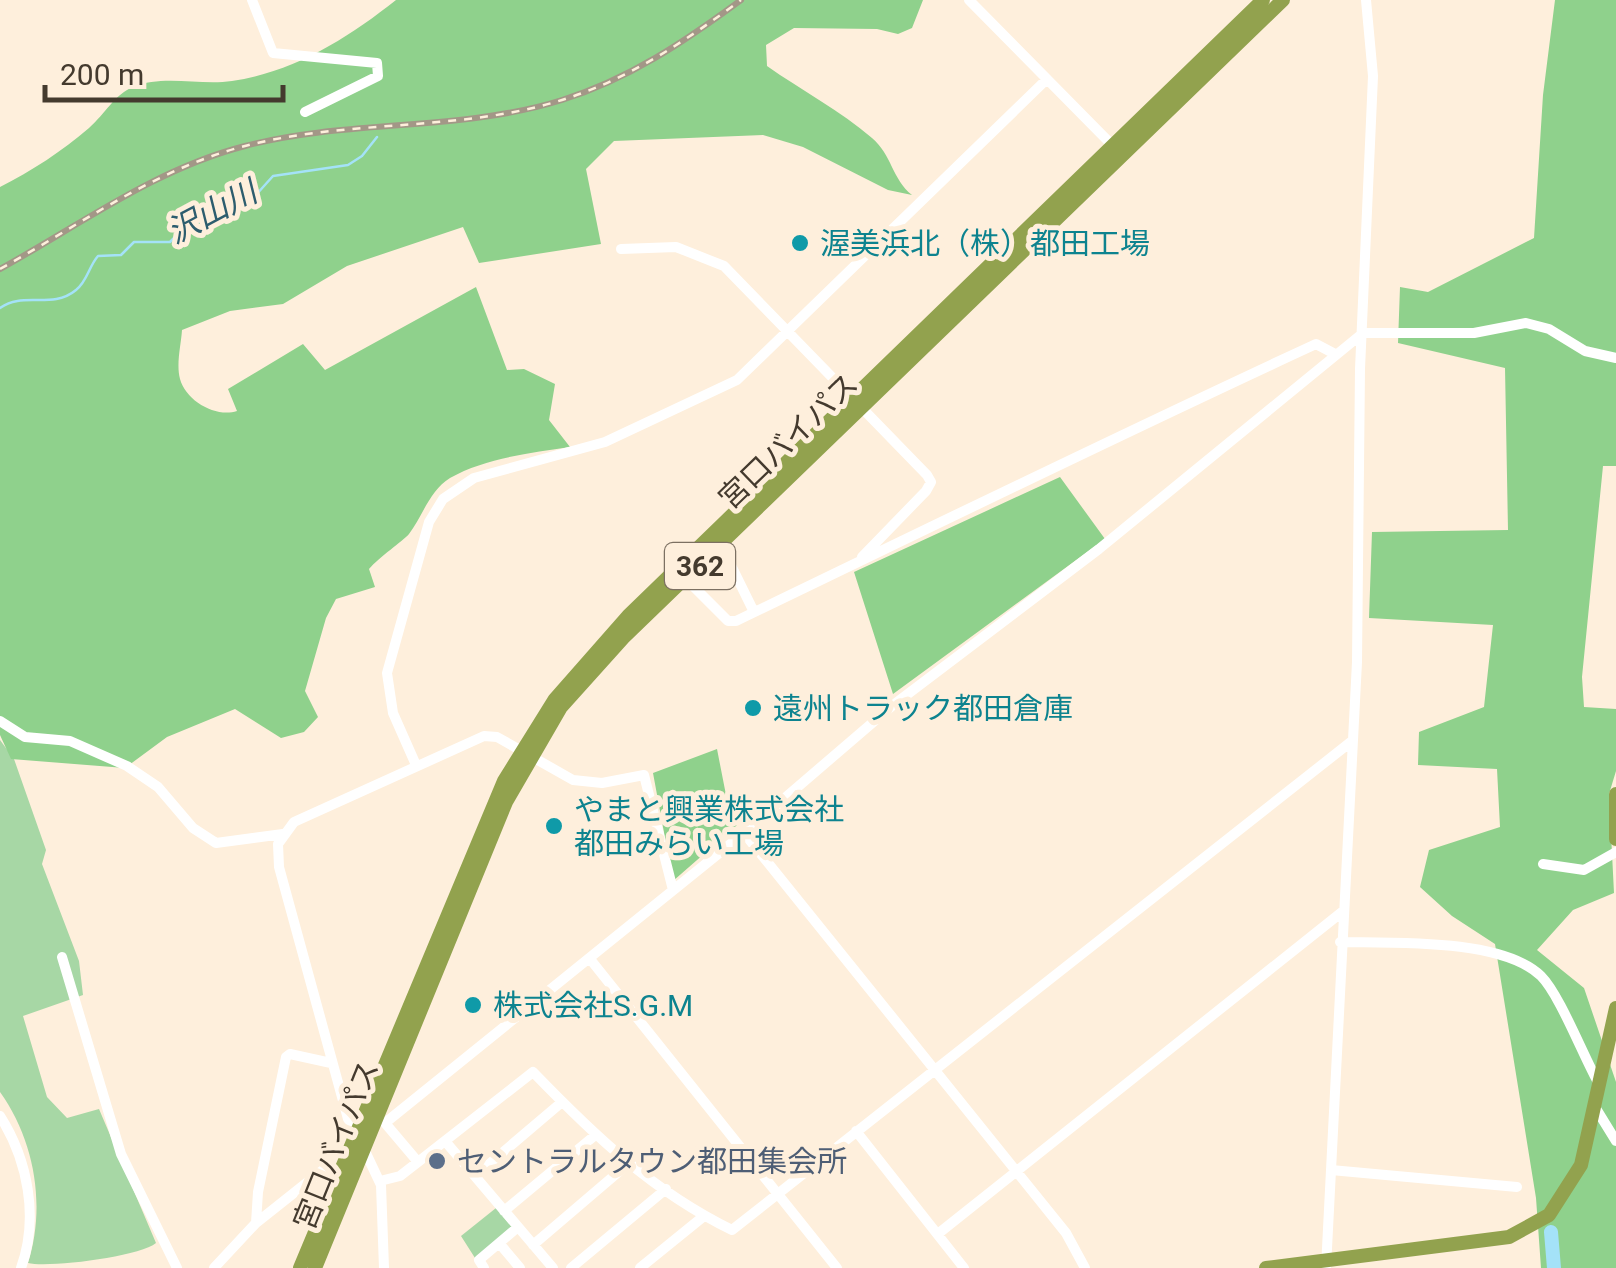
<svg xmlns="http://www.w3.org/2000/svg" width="1616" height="1268" font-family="Roboto,'Noto Sans JP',sans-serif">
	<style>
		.green { fill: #a7d7a5 }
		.forest { fill: #8fd18c }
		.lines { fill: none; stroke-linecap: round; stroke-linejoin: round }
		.stream { stroke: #a4e2f8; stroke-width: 2.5 }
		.river { stroke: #a4e2f8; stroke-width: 14 }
		.minor { stroke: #fff; stroke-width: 10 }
		.highway { stroke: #92a24e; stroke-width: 14 }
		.rail-casing { stroke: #a39787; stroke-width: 6 }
		.rail { stroke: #feefdc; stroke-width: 2.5; stroke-dasharray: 8; stroke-linecap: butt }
		.culture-dot { fill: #0f9aa8; stroke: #feefdc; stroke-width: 4 }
		.service-dot { fill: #5c6f8a; stroke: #feefdc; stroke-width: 4 }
		.labels { text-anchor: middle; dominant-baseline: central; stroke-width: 10; stroke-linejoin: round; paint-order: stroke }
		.shield { fill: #feefdc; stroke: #7c7062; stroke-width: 2.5 }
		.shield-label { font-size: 28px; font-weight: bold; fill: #443a2e }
		.culture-label { font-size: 30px; fill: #0d838f; stroke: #feefdc; text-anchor: start }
		.street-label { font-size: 30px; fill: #443a2e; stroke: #feefdc }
		.service-label { font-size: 30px; fill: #4e5e75; stroke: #feefdc; text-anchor: start }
		.water-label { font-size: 32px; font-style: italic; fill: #2d5d6e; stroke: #feefdc }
	</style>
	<rect width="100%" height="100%" fill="#feefdc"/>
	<!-- green -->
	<path class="green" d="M0 740 14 759 46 850 42 864 79 961 83 995 23 1016 47 1097 67 1118 99 1109 156 1243C139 1257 48 1268 28 1263 46 1206 35 1141 0 1092Z
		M496 1208 512 1227 475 1258 461 1236Z"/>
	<!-- forest -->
	<path class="forest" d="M396 0H923L912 28 898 34 877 29 794 28 766 45 767 66C801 90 841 111 872 138 892 155 892 179 912 195L888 190 803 147 763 135 614 141 586 169 601 244 479 263 463 227 347 266 283 304 230 311 182 330C181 345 176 364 180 379 186 401 216 418 237 411L228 389 303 344 325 370 476 287 507 370 524 369 555 384 549 420 570 447C531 453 485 458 450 478 430 490 422 517 409 534 403 541 379 557 369 569L375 587 336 599 326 618 305 691 318 717 304 732 281 738 235 709 167 737 125 768 11 759 0 735V187C32 171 62 151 89 128 105 114 115 94 133 87 164 74 200 86 232 81 294 72 348 38 396 0Z
		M1555 0H1616V466H1603L1582 677 1584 707 1616 709V771L1609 794 1614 893 1573 910 1537 950 1584 988 1616 1082V1268H1541L1536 1198 1495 944 1452 916 1420 887 1429 850 1500 827 1497 769 1418 765 1419 732 1484 707 1493 625 1369 618 1372 532 1508 530 1505 368 1398 343 1400 287 1428 292 1534 238 1543 95Z
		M1060 477 1105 539 893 694 854 572Z
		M717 749 726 795 744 819 673 881 653 773Z"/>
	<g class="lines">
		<!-- stream -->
		<path class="stream" d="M0 308C23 291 52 310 76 290 87 282 89 266 98 256L121 255 134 242H170L187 225 210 219 255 196 273 176 348 165 362 156 377 137"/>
		<!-- river -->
		<path class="river" d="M1551 1232 1554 1268"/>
		<!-- minor -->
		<path class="minor" d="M252 0 273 53 377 63 378 76 305 112
			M969 0 1113 146
			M621 249 676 247 724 266 927 475 931 482 926 491 862 557
			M721 545 754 612
			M686 579 728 621H736C929 528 1121 434 1316 344L1335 354
			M0 721 25 737 70 741 127 766 158 787 193 828 216 843 283 834
			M1352 741 732 1230C652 1191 593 1134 533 1072L418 1162 385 1123 744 833 892 706 1099 549 1363 333H1474L1526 323 1549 329 1585 351 1616 358
			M416 765 393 713 387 673 429 522 443 499 474 478 605 442 737 380 1047 79
			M744 833 1066 1233 1085 1268
			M1543 864 1584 870 1616 852
			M1340 942C1392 943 1502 938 1541 976 1560 995 1584 1058 1599 1084
			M62 957 121 1154 177 1268
			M590 959 837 1268
			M1595 1107 1616 1141
			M0 1116C28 1160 39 1218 21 1268
			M356 1128 348 1119 279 867 278 844 294 822 484 736 497 737 573 780 602 783 644 775 673 890
			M856 1131 964 1268
			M445 1141 553 1268
			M364 1149 381 1185 384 1268
			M1331 1170 1517 1187
			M475 1176 562 1102
			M380 1181 400 1176 418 1162
			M504 1211 593 1137
			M256 1223 258 1192 286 1057 290 1054 331 1063
			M939 1233 1342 912
			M499 1243 520 1268
			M533 1245 629 1163
			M214 1268 256 1223 319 1173 327 1167 339 1170
			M484 1268 479 1260 518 1227
			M571 1268 666 1189
			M640 1268 704 1216
			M1326 1268 1357 662 1360 369 1373 76 1366 0"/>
		<!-- highway -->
		<path class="highway" d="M1616 794V839
			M300 1268 504 781 555 699 628 616 1263 0
			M315 1268 506 802 561 707 623 638 1283 0
			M1266 1268 1509 1237 1549 1215 1581 1165 1616 1008"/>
		<!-- rail casing -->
		<g class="rail-casing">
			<path id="rail" d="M0 269C80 225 155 169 245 146 348 119 460 132 562 100 629 79 684 42 741 0"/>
		</g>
		<!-- rail -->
		<use href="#rail" class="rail"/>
	</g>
	<!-- markers -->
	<g class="culture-dot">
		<circle cx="800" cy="243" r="10"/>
		<circle cx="753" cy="708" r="10"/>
		<circle cx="554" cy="826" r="10"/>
		<circle cx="473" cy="1005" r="10"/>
	</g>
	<circle class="service-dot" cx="437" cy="1161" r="10"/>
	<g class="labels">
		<!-- shield labels -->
		<rect class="shield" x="665" y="543" width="70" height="46" rx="8"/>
		<g class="shield-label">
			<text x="700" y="566">362</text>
		</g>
		<!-- culture labels -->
		<g class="culture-label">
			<text x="820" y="243">渥美浜北（株）都田工場</text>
			<text x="773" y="708">遠州トラック都田倉庫</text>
			<text x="574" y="809">やまと興業株式会社<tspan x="574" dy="34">都田みらい工場</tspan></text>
			<text x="493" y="1005">株式会社S.G.M</text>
		</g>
		<!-- street labels -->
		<g class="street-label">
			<text transform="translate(788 441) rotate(-44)">宮口バイパス</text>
			<text transform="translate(336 1145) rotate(-68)">宮口バイパス</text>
		</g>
		<!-- service labels -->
		<g class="service-label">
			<text x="457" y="1161">セントラルタウン都田集会所</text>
		</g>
		<!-- water labels -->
		<g class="water-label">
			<text transform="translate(212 212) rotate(-28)">沢山川</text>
		</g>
	</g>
	<!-- scale -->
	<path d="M45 85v15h238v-15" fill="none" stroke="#443a2e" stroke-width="5"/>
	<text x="60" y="85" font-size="30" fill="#443a2e" stroke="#feefdc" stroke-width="8" paint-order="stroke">200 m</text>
</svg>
